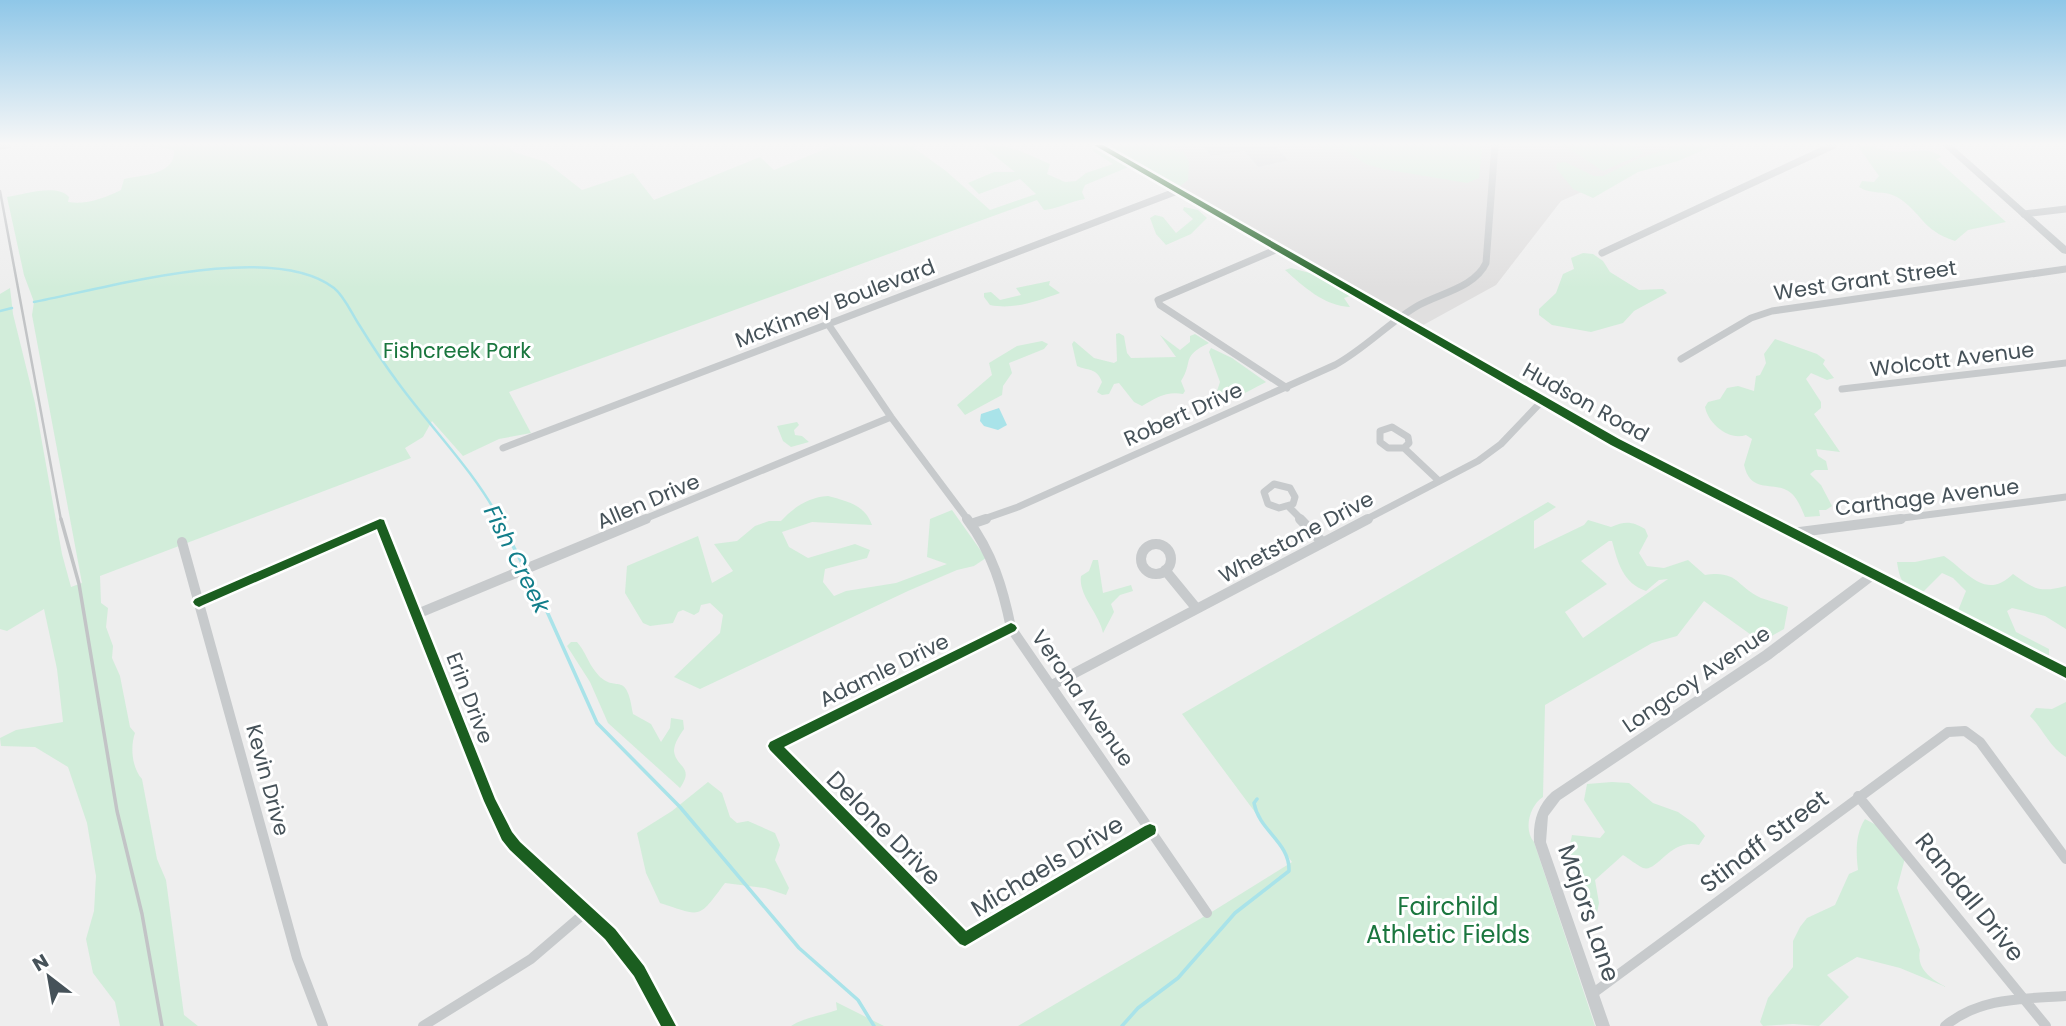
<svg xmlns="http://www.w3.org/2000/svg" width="2066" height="1026" font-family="Poppins,sans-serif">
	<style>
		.education { fill: #e0dfdf }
		.green { fill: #d2edda; fill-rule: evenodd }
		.water { fill: #a9e3e9 }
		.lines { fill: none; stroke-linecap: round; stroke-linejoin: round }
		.stream-far1 { stroke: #a9e3e9; stroke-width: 2.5 }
		.stream { stroke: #a9e3e9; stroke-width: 3.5 }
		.building { fill: #d5d6d8; stroke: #dfe0e1; stroke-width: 2 }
		.street-far1 { stroke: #c7cacc; stroke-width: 7 }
		.street { stroke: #c7cacc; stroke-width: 10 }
		.secondary { fill: #c8cbcd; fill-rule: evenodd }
		.primary { fill: #c4c8ca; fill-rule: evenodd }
		.rail-far1 { stroke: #c2c4c6; stroke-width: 2.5 }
		.rail { stroke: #c2c4c6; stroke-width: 3.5 }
		.cycleway-casing { stroke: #fff; stroke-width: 5 }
		.cycleway { fill: #1b5e20; fill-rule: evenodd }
		.labels { text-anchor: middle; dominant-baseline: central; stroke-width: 6; stroke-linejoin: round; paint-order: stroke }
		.street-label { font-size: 21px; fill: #465259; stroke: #fff }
		.park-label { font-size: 21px; fill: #1a763e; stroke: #fff }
		.water-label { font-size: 23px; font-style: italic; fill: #127e8a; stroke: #fff }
		.near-street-label { font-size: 24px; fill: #465259; stroke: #fff }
		.near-park-label { font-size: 24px; fill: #1a763e; stroke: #fff }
	</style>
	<rect width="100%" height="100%" fill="#eee"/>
	<!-- education -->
	<path class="education" d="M1098 145H1689L1561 201 1496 285 1416 329Z"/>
	<!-- green -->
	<path class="green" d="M146 145H508L514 152 546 162 582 190 633 173 654 200 760 157 774 170 835 145H910L946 171 990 210 1036 194 1020 179 979 194 968 183 994 172H1015L981 145C1015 145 1021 152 1050 164L1047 174 1065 182 1076 181 1086 173 1113 164 1093 151 1095 146 1131 166 1085 185 1082 192 1085 199C1072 201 1054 210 1044 210L1037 200 509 392 531 433 499 439 463 456 432 421 423 437 405 448 411 458 100 576 101 603 108 608 106 627 113 646 112 658 120 676 130 727 135 733C130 747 132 768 142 779L157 859 166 880 184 1015 198 1026H120L115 1002 93 973 86 939 94 911 96 876 87 823 68 767 35 747 1 746 0 738 16 730 63 722 57 669 44 609 7 631 0 629V294L10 288 13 314 35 403 62 554 71 587 82 583 32 315 34 302 24 275 7 197C24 195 56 183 69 197L68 202C86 205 105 198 121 190L124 179C143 175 176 175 174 150Z
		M1104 145H1167L1177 152 1183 151 1189 162 1188 180 1180 186Z
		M1318 145H1476L1482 149 1479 178 1467 183 1383 169 1366 164 1341 147 1326 150Z
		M1564 145H1631L1644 153 1603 171Z
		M1681 145H1715L1678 161 1638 172 1593 198 1573 189 1556 168 1557 163 1565 162 1594 176H1603L1639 158Z
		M1857 145C1874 145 1876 149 1891 151 1909 155 1926 144 1942 157L1936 159 2006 222 1968 230 1955 241C1921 230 1922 212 1897 197 1885 190 1871 195 1859 187L1862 181 1874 182 1879 176Z
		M1184 207 1198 210 1207 218 1191 234 1166 245 1156 234 1150 218 1155 215 1163 217 1176 233 1193 219 1183 210Z
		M1583 253 1593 254 1603 261 1610 272 1639 290 1663 289 1667 293 1634 311 1623 323 1591 332 1552 325 1539 315V309L1556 293 1563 274 1574 269 1571 258Z
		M1291 268 1310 273 1350 296 1344 298 1350 307C1324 306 1303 286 1285 270Z
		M1050 281 1049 285 1060 293C1037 301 1014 310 990 305L984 297V293L991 292 1000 300 1021 295 1016 288Z
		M1119 333 1124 336 1127 353 1131 358 1176 357 1160 335 1180 350 1190 342V336L1195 334 1209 343C1180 357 1194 361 1181 381L1185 391 1183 394C1166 391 1156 398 1142 406L1134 402 1119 383 1114 384 1109 394 1102 395 1097 392 1102 382C1097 367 1087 371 1077 366L1072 344 1074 341 1094 358 1114 363 1117 361 1116 334Z
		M1775 339 1817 354 1825 360 1823 364 1834 378 1827 380 1811 373 1806 379 1821 402V408L1814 414 1840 452 1816 449 1818 456 1826 461 1828 470H1815L1810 474 1821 485 1832 506 1826 510H1819L1820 516 1805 517C1802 510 1799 502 1794 496 1777 477 1752 498 1744 465L1752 439 1746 435C1728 441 1708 423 1705 407L1708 402 1720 399 1727 388 1738 386 1754 391 1756 376 1760 375 1766 363 1764 354Z
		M1042 341 1048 344 1044 349 1009 363 1012 373 1003 386 1002 395 965 415 957 405 992 375 989 363 1017 346Z
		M1211 348 1232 358 1266 382C1250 390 1225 406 1207 402L1217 391 1220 382 1209 352Z
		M797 422 799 425 794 430 795 435 802 436 809 442 791 447 783 441 777 426Z
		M828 496C847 501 865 505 872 525L812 522 782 532 789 547 808 558 855 544 870 550 867 558 825 569 823 582 834 596 846 591 896 583 947 564 927 557 930 519 952 510 986 558 974 566 957 570 908 591 700 689 674 677 720 633 723 615 710 603 701 605 699 612 694 615 683 610 678 612 673 623 650 626 643 623 625 593 627 566 698 536 712 583 733 571 714 544 737 541 755 526 769 521H781C794 507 809 497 828 496Z
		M1548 502 1556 507 1534 521V549L1584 525 1588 520 1611 527C1625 521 1632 521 1645 529L1648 536 1639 553 1647 566 1664 568 1688 560 1705 575C1739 570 1736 587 1761 598 1770 601 1779 603 1788 607L1784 629 1761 642 1704 601 1677 636 1652 643 1545 705 1543 797C1530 805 1523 829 1534 842L1595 1026H1018L1210 913 1292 862 1182 714ZM1609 541H1612C1618 563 1623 583 1646 591L1659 580 1668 579 1583 638 1565 612 1607 584 1581 561Z
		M1944 556C1968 572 1985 601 2013 574 2034 589 2040 593 2066 586V629L2045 616 2012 608 2007 611 2016 632 2049 649V659L1957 613 1966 591 1953 578 1942 573 1922 593C1902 585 1900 581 1897 562H1915Z
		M1093 560H1098L1103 593 1131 585 1133 591 1120 595 1111 604 1114 612 1103 633C1099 613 1078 595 1081 576L1089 571Z
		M571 642H577C585 651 588 662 595 671 615 698 626 665 633 714L651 724 661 742 670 728 671 718 683 720 684 729C680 735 674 743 674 751 676 768 695 766 680 788L608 723 590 682 567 646Z
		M2066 702V757C2050 748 2043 729 2030 716L2036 708 2052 709Z
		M708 782 722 793 730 817 737 823 748 821 775 833 780 845 775 860 789 888 786 895 765 888 725 883C698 919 703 917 660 903L646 873 637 833 672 811Z
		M1612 782 1629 783 1653 803 1678 812 1695 824 1705 836 1699 845C1669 838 1658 873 1643 868 1637 865 1629 859 1623 855L1595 880 1599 903 1597 913 1588 909 1568 854 1572 835 1600 838 1605 832 1584 800 1587 784Z
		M1865 819 1878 826 1905 858 1897 888 1920 950C1916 969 1931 979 1946 987L1900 968 1857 957 1827 975 1849 997 1819 1026 1793 1024 1763 1026 1760 1022 1768 998 1793 967V941L1800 927 1807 918 1835 905 1849 874 1858 870C1856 852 1855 835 1865 819Z
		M836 1002 884 1026H791C805 1017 821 1016 837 1010Z"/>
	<!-- water -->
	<path class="water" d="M999 408 1007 425 998 430 984 426 980 421 981 414Z"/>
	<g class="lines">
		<!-- stream-far1 -->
		<path class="stream-far1" d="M34 302C107 288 272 240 334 288 344 296 351 312 358 323 371 344 384 364 399 384 432 429 474 471 500 520
			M0 311 12 308"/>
		<!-- stream -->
		<path class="stream" d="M499 519 545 607 597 723 680 807 799 948 858 1000 874 1026
			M1122 1026 1138 1008 1178 978 1235 913 1289 871C1290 842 1259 831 1254 803L1257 799"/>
	</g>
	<!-- building -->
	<path class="building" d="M1201 145H1276L1290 161 1258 168 1244 152 1211 157Z"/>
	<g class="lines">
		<!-- street-far1 -->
		<path class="street-far1" d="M0 146 8 145
			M2024 214 2066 209
			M1280 248 1158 300 1160 305 1287 388
			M1602 253 1834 145
			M828 324 891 417 968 520
			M1681 359 1751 318 1772 311 2066 269
			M1842 389 2066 363
			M1392 427 1408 437 1409 443 1404 448H1388L1380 442V431Z
			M503 448 1180 190
			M1404 448 1439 481
			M1274 484 1290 488 1295 497 1293 504 1279 508 1268 504 1264 492Z
			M1289 507 1302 520
			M642 520 891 417
			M981 520 1018 507 1335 365C1366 348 1389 322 1419 305 1441 293 1475 287 1486 263L1495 145
			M1365 520 1478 461 1501 444 1542 401
			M1887 520 2066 497"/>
		<!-- street -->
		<path class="street" d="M967 519C992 552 1003 588 1011 628L1207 913
			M1300 519 1323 543
			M971 524 986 519
			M1792 533 1901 519
			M182 542 297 958 323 1026
			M1141 559a15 15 0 1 1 30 0a15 15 0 1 1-30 0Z
			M1165 570 1197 609
			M199 602 380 523 490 801 507 836 515 846 610 934 639 971 669 1026
			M417 614 646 519
			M1011 628 774 746 965 939 1150 830
			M1052 685 1368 519
			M1858 796 2046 1026
			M1592 994 1948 732 1965 731 1980 742 2066 859
			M423 1026 531 959 587 911
			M1945 1026C1980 997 2023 999 2066 996"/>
		<!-- secondary -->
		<path class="secondary" d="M1094 145H1103L1619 439 2066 667V678L1874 580 1771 659 1560 800 1548 816 1546 842 1610 1026H1596L1534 842C1533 822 1537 806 1552 792L1763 651 1865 575 1611 445Z"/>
		<!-- primary -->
		<path class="primary" d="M1942 145H1952L2066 246V254L2062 253Z"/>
		<!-- rail-far1 -->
		<path class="rail-far1" d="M0 191 61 520"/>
		<!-- rail -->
		<path class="rail" d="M61 519 79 584 117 811 142 914 162 1026"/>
		<!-- cycleway casing -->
		<g class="cycleway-casing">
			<path id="cycleway" d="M1094 145H1103L1619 439 2066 667V678L1611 445Z
				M380 519 384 520 385 523 495 799 512 832 520 842 615 929 644 966 676 1026H661L634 976 605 939 510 850 502 840 484 801 377 529 203 605 199 607 195 605 193 602 195 599Z
				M1011 623 1015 625 1017 628 1015 631 784 747 966 931 1145 826 1150 824 1155 826 1156 830 1155 834 965 946 960 944 770 750 768 746 770 742Z"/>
		</g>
		<!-- cycleway -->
		<use href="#cycleway" class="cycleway"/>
	</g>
	<!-- sky -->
	<linearGradient id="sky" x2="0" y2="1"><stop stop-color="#8fc7e8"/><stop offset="0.5" stop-color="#f7f7f7"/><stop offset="1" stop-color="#f7f7f7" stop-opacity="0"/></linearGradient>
	<rect width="2066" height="288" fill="url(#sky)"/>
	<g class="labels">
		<!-- street labels -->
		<g class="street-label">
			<text transform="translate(1865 280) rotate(-8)">West Grant Street</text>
			<text transform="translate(835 303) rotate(-21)">McKinney Boulevard</text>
			<text transform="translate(1952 359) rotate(-7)">Wolcott Avenue</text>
			<text transform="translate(1586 402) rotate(29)">Hudson Road</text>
			<text transform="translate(1183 414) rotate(-24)">Robert Drive</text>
			<text transform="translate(1927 497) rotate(-7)">Carthage Avenue</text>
			<text transform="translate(648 501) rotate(-23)">Allen Drive</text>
			<text transform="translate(1296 537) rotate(-28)">Whetstone Drive</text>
			<text transform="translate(884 670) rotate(-26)">Adamle Drive</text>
			<text transform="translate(1696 679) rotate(-34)">Longcoy Avenue</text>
			<text transform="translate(470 698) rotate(69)">Erin Drive</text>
			<text transform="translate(1083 698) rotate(55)">Verona Avenue</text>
			<text transform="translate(268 780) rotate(75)">Kevin Drive</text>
		</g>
		<!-- park labels -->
		<g class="park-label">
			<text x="457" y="350">Fishcreek Park</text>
		</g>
		<!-- water labels -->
		<g class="water-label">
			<text transform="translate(517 559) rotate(63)">Fish Creek</text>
		</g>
		<!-- near-street labels -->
		<g class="near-street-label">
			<text transform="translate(884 828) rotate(45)">Delone Drive</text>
			<text transform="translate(1764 841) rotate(-37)">Stinaff Street</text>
			<text transform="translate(1047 866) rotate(-31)">Michaels Drive</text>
			<text transform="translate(1970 897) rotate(51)">Randall Drive</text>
			<text transform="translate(1589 913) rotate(71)">Majors Lane</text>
		</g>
		<!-- near-park labels -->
		<g class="near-park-label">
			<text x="1448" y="906">Fairchild<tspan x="1448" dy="28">Athletic Fields</tspan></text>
		</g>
	</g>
	<!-- north arrow -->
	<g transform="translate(49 977) rotate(329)" stroke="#ffffff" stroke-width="5" paint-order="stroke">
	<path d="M0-5L12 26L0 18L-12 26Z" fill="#465259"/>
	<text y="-10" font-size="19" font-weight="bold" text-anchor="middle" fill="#465259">N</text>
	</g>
</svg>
